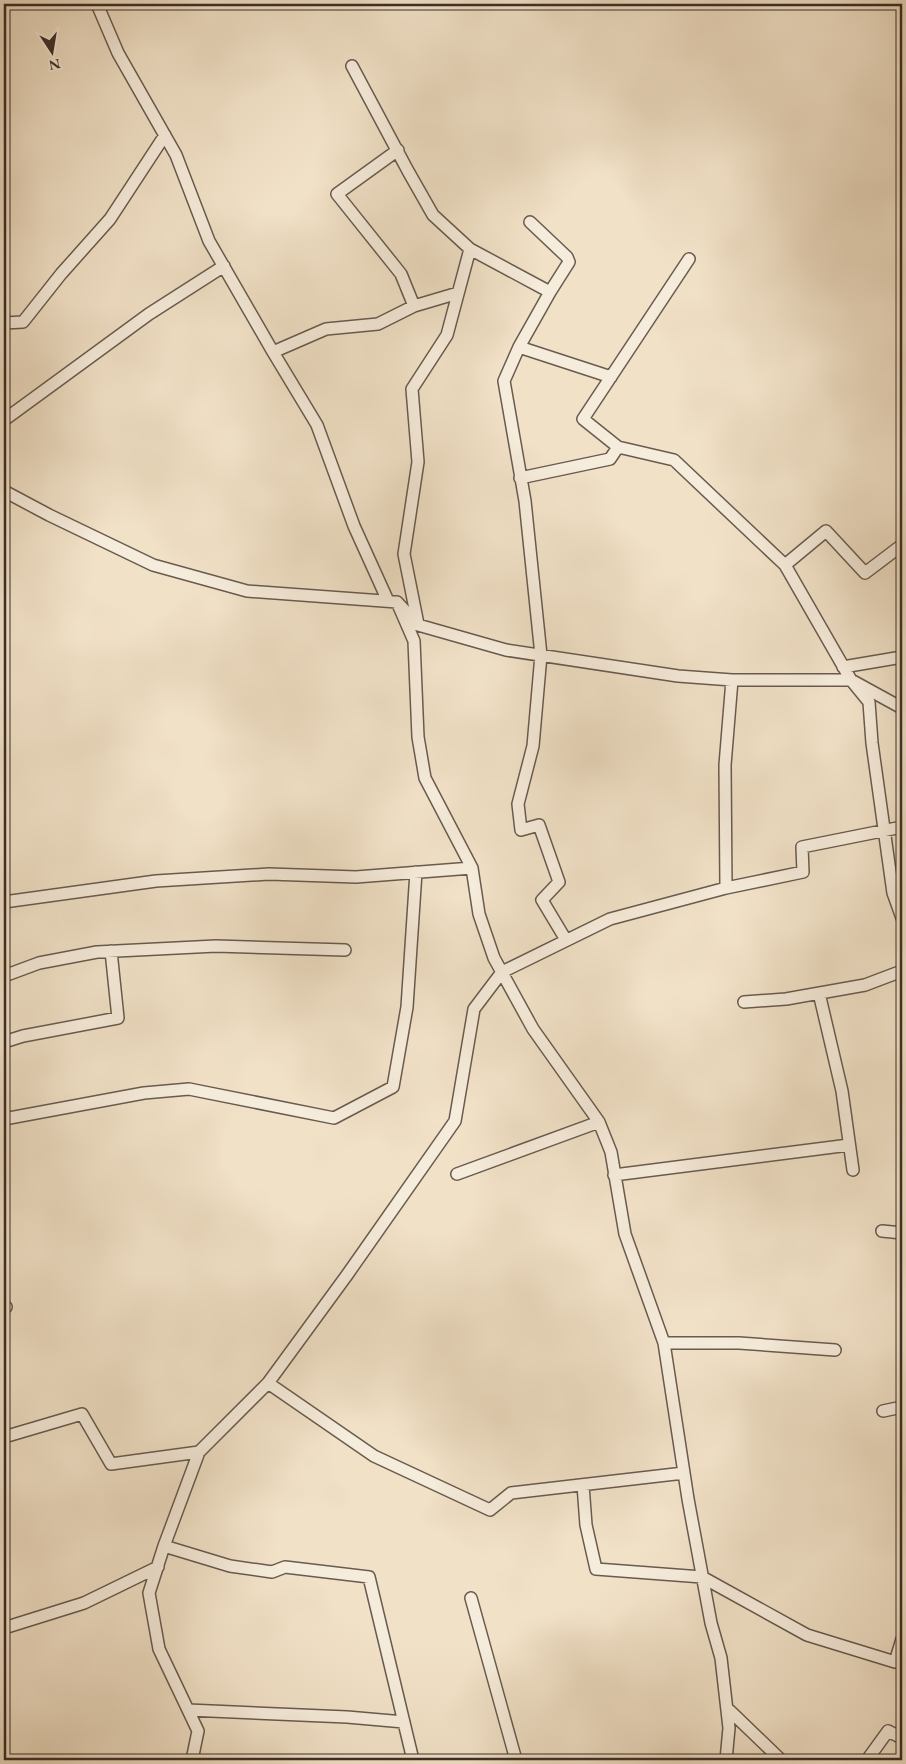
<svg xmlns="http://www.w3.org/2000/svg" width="906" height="1764" font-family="'EB Garamond',serif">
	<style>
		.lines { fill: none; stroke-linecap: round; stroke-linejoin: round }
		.street-casing { stroke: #685b4f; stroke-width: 14 }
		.street { stroke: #f6ecdb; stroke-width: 11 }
	</style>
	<rect width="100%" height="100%" fill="#f1e1c7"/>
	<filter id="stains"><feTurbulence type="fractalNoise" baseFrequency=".004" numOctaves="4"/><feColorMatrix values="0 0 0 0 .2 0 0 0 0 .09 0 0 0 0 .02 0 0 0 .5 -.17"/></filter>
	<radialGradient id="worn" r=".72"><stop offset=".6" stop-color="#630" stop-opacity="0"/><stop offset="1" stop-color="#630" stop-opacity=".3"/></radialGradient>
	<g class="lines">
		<!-- street casing -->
		<g class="street-casing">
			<path id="street" d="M97 4 118 53 176 155 209 241 273 352 326 329 378 324 414 306 458 293
				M352 66 408 171 433 215 470 249 447 335 412 389 418 462 404 554 418 624
				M398 150 337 194 401 274 414 306
				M530 222 567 257 569 262 550 292
				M470 249 550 292 519 347 504 381 525 501 541 655 533 746 518 804 521 830 539 825 559 882 542 900 566 940
				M689 259 583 419 618 447 674 460 785 565
				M4 323 23 322 61 274 110 219 165 135
				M519 347 611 377
				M273 352 317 425 354 526 388 601
				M4 420 149 314 224 266
				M520 478 610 459 618 447
				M4 491 49 515 153 565 247 591 397 602 418 625 506 650 678 676 732 680H851L902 708
				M902 545 865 573 826 531 785 565 851 680 869 702 872 743 893 893 902 918
				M397 602 414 641 418 737 425 778 472 868 479 914 494 958 533 1029 599 1122 611 1152 625 1234 664 1343 688 1499 711 1623 721 1658 729 1728 726 1760
				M843 667 902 657
				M726 888 725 765 732 680
				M4 902 156 881 269 874 356 877 472 868
				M4 976 39 963 97 952 216 946 345 950
				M819 993 842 1091 853 1170
				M744 1002 786 999 865 985 902 971
				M4 1042 23 1036 118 1018 111 951
				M4 1119 144 1093 189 1089 334 1118 393 1087 407 1007 416 872
				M457 1174 599 1122
				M614 1175 849 1145
				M882 1231 902 1233
				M4 1308 6 1307
				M664 1343H739L835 1350
				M268 1383 347 1275 455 1121 474 1009 502 972 610 919 726 888 803 872 802 847 902 827
				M883 1411 902 1407
				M4 1437 82 1414 111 1464 199 1452 164 1546 149 1593 159 1649 198 1731 192 1760
				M199 1452 268 1383 374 1456 490 1510 511 1493 684 1473
				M583 1485 586 1525 596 1569 702 1577 807 1635 895 1662 902 1639
				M164 1546 230 1566 272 1572 285 1567 369 1577 413 1760
				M471 1598 516 1760
				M4 1628 84 1603 158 1567
				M727 1708 781 1760
				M188 1710 347 1717 404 1722
				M867 1760 888 1731 902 1738"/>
		</g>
		<!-- street -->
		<use href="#street" class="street"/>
	</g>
	<!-- margin -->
	<rect width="906" height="1764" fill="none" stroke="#f1e1c7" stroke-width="20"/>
	<rect x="5" y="5" width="896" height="1754" fill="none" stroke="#3a2e27" stroke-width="2.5"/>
	<rect x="10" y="10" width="886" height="1744" fill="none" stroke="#3a2e27"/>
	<!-- north arrow -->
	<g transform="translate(52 52) rotate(168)" stroke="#f6ecdb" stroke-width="4" paint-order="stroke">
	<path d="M0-4L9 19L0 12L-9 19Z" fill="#3a2e27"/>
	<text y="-8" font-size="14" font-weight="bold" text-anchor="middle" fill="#3a2e27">N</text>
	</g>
	<rect width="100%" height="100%" filter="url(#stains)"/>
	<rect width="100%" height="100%" fill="url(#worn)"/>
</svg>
